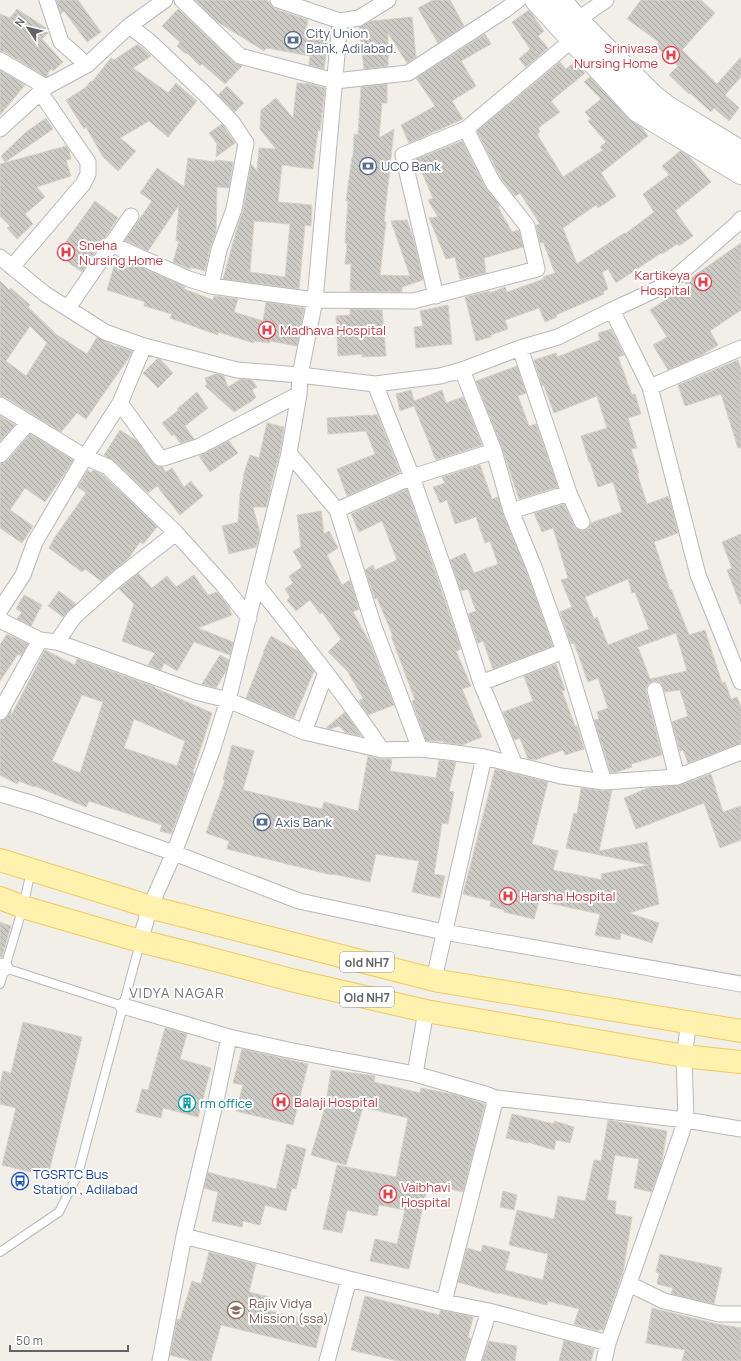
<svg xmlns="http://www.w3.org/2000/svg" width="741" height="1361" font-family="Manrope,sans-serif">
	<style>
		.building { fill: url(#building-back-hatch); stroke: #d6d1c6; fill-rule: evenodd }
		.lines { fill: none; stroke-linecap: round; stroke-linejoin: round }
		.lane-casing { stroke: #b5b8bc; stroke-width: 10 }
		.street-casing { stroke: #b5b8bc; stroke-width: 17 }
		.secondary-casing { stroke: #b6babf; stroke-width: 24 }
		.primary-casing { stroke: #f2c960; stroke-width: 24 }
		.lane { stroke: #fff; stroke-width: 8 }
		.street { stroke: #fff; stroke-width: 15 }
		.secondary { stroke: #fff; stroke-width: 22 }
		.primary { stroke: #fff2af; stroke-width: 22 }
		.labels { text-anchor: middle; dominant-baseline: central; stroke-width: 4; stroke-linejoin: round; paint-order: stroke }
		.shield { fill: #fff; stroke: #8f9295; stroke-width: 1 }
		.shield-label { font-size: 12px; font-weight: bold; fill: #5f6368 }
		.service-label { font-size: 13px; fill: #4e5e75; stroke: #fff; text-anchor: start }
		.health-label { font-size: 13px; fill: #be3a42; stroke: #fff; text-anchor: start }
		.culture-label { font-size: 13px; fill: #0d838f; stroke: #fff; text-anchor: start }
		.transit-label { font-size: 13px; fill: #164399; stroke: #fff; text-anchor: start }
		.education-label { font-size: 13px; fill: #785e54; stroke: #fff; text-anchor: start }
		.neighbourhood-label { font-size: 14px; letter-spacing: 1px; fill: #70757a; stroke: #fff }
	</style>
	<defs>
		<pattern id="building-back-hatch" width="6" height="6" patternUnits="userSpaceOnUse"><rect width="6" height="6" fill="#cccac5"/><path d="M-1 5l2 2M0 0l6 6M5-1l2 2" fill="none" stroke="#a9a8a4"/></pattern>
	</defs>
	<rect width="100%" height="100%" fill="#f1efe8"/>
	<!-- building -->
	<path class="building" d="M56 0H78L101 32 87 42 64 11 61 14Z
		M195 0H267L275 9 308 20 305 36 328 40 324 69 309 65 310 56 267 48 264 51 216 21Z
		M433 0H450L464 26 438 43 418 8Z
		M641 0H701L715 13 682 50 717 84 741 57V77L725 95 739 108 729 121 714 108 711 112 690 93 689 94 669 75 678 66 656 46 659 42 627 19Z
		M17 9 46 28 45 30 48 33 42 39 63 62 53 71 51 69 48 73V76L46 77 5 52 0 51V14L10 18Z
		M178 9 234 62 242 66 225 84 202 64 200 66 187 53 186 54 177 46 180 42 162 26Z
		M529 10 544 31 538 36 548 48 526 67 519 59 530 49 512 22Z
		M412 17 416 57 407 63 388 33V66L364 69 359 27 371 21Z
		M485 34 491 44 461 61 476 86 452 101 463 119 409 143 401 125 435 106 416 78Z
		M138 44 151 56 133 68 168 93 176 83 197 101 168 137 149 121 120 138 136 151 118 171 103 157 86 127 84 129 66 100 85 88 91 81 92 82 111 58 114 60Z
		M560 62 566 69 575 62 585 73 551 101 560 112 538 128 540 132 537 134 563 177 603 150 600 147 606 142 588 121 591 119 585 112 601 99 584 82 590 77 629 119 641 127 648 136 601 173 616 196 598 208 596 205 563 228 577 264 624 233 625 234 654 212 643 194 669 175 662 166 680 151 689 156 711 182 675 211 693 236 679 246 677 244 662 254 661 253 616 283 608 269 602 272 608 289 603 292 604 294 556 315 557 317 545 322 539 308 505 320 508 329 491 335V337L476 341 465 297 490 291V293L505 287 507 292 544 279 543 277 555 273 543 242 540 243 536 225 540 224 520 193 515 196 501 178 477 131Z
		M0 70 25 85 0 115Z
		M297 83 306 84V83L325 88 320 131 318 130 313 169 282 165 278 202 312 205 311 226 305 225 299 289 223 279 238 225 243 211 251 164 257 171 259 148 276 149 260 129 261 110 276 98 293 118ZM254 221 290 224 285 277 250 272Z
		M387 84V103H382L379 138 394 129 384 222H386L380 275 410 276 391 221 407 220 414 241 423 280 402 287V292L350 291 351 264H345L347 244 345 243 348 201H346L352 157H353L354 134 358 135 361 87Z
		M227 86 244 103 235 112 218 95Z
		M46 118 53 129 5 162 1 156 26 132Z
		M222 124 235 143 216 157 217 144 209 133Z
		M462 141 485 187 500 206 498 207 512 232 519 230 523 247 484 258 486 273 460 279 455 257 446 259 429 218 438 217 428 200 433 198 416 159Z
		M66 146 69 150 71 159 66 160 71 176 37 187 45 197 25 214 33 224 17 239 7 228 10 226 0 216V164Z
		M188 158 215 162V160L233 162 229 188 217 187 216 232 210 248 205 271 190 267V269L173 262 179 241H176L179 205 148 251 125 240 152 201 140 193 157 168 184 187Z
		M95 201 118 218 82 272 57 254Z
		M741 243V310L710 331 718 345 700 356 668 370 653 345 667 337 650 310 687 286 685 282Z
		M117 256 185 287 184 289 213 300 214 296 238 299 234 312 263 321 266 302 304 308 297 346 270 341V343L254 341V343L218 332V335L170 318 172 314 144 306 145 302 107 290Z
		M0 281 9 290 11 288 30 305 28 307 57 335 87 354 97 337 116 347V346L132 351 130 356 86 419 77 413 61 432 5 397 0 396ZM30 326 47 343 26 376 6 361Z
		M448 305 452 344 416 348 414 327 423 326 420 311Z
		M350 309 382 310 386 356 362 357V354L338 356 336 316 350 315Z
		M611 329 624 355 618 357 632 395 635 394 641 414 628 418 637 448 631 449 639 473H637L647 504 669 496 678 533 654 542 670 590 671 589 689 635 705 630 722 683 725 682 731 699 737 697 741 707V743L688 763 683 750 680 751 672 722 688 716 680 690 665 692 661 683 657 681H653L648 684 646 688V692L662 755 631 764 632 767 617 772 611 773 594 720 599 719 597 712 608 708 598 678 588 682 574 643 571 644 560 612 572 607 561 580 568 578 553 528 542 532 534 513 564 504 574 526 577 529 581 531 586 530 589 528 591 523 622 512 613 482 598 487 590 462H589L581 436 607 428 597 396 554 413 544 386H542L534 360 556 353 557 357 600 340 598 333ZM628 579 632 593 635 592 649 629 608 645 597 617 594 619 585 597ZM676 633 687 671 650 679 638 647Z
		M157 359H160L173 373 158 388 143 373Z
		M738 360 741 369V448H738L721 394 685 406 678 385Z
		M517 366 526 393 518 396 529 426 536 424 558 487 519 499 502 448 476 381Z
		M216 374 224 376 228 387 241 379 252 380 257 387 252 390 256 397 252 401 234 412 205 386 207 384 205 378Z
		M411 390 414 401 442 390 446 403 463 397 482 445 436 460 414 406 400 411 396 394Z
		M197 392 208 408 185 426 194 439 180 443 174 434 172 436 162 423 179 410 177 409Z
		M377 414 400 472 347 496 337 469 375 454 366 431 328 434 327 418 370 415 371 416Z
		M0 416 15 425 0 441Z
		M267 423 284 427 280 451 270 489H271L266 507H253L260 533 256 547 229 554 222 526 238 522 240 495 244 477 243 476 250 455 259 458Z
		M120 430 137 441 156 466 162 467 166 472 172 468 184 487 191 481 203 496 180 515 157 486 148 493 114 461 104 455Z
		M30 434 73 460 63 476 45 502 25 488 10 510 33 526 22 543 0 528V464L7 461Z
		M229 441 238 453 210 472 199 456Z
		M480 465 492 499 498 497 503 514 526 570 553 646 493 669 483 641 478 643 468 614 476 611 468 589 461 591 450 560 465 553 474 573 498 564 490 541 485 543 476 517 455 524 447 500 440 503 433 487 445 483 442 477Z
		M88 470 91 473 93 470 103 475 157 527 143 544 140 542 128 559 101 581 85 569 82 572 49 548 55 537 86 493 78 487Z
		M407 489 442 592 461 649 456 651 471 686 462 689 482 737 462 745 443 742V741H426L412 701 415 700 391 636H393L377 598 375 599 365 570 373 565 375 570 397 560 382 521 359 532 351 514Z
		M321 511 324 534 329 531 338 548 327 555 342 585 350 580 359 609 353 612 370 643 394 705 368 715 359 701 363 698 348 672 328 652 341 639 322 612 320 614 310 600 296 611 287 600 290 597 285 589 293 583 289 576 302 567 293 551 301 547 297 515Z
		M741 534V604H740L727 570 732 568 722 542Z
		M138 573 152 588 167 576 176 587 194 575 208 595 217 592 229 607 232 615 198 628 233 642 230 655 194 642 177 671 164 663 161 670 148 665 155 653 122 641 134 604 119 589Z
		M59 591 76 604 63 617 48 606Z
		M24 595 42 605 31 626 17 619 22 612 16 609Z
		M7 634 28 644 21 656 18 654 0 681V645Z
		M271 636 298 651 314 671 294 718 246 698 264 652H263Z
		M45 650 75 665 77 659 155 687V688L212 713 193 772 194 773 171 834 160 831 162 825 89 801 86 807 35 786 34 787 19 781 17 784 0 775V721L5 719 11 710V716ZM82 695 103 702 80 773 52 761ZM134 719 185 741 177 766 124 748Z
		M220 655 229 660 226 671 216 688 202 684Z
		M556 664 565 690 562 691 575 726H577L584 749 565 755 563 750 535 760 528 759 520 738 514 740 503 712 533 701 524 676Z
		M345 712 361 735 360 736 345 732 339 726 330 729 326 728Z
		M232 745 254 751 243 790 322 809 324 802 358 811 368 756 380 759H392L390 771 436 778 439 760 456 762 449 791 454 792 448 824 442 823 434 874 445 876 440 898 412 892 419 861 376 854 370 882 333 874 332 875 227 849 229 841 206 833 225 780H223Z
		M495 769 548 782 532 844 558 851 553 870 602 880 601 874 649 865 566 848 574 813 577 814 581 788 603 791 612 790 599 851 647 842 659 904 629 913 659 923 652 943 621 933 620 940 595 935 600 914 539 901 534 919 504 912V910L490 906 491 901 463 894Z
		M711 774 723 812 741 806V840L720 848 704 803 636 829 624 798 648 788 680 785Z
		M0 922 11 926 2 957H0Z
		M23 1022 82 1037 48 1176 2 1165 16 1108 0 1104V1085L3 1071 11 1073Z
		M165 1028 187 1034 180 1059 211 1068 198 1117 163 1108 161 1118 136 1112 142 1089 148 1090Z
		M242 1049 308 1064 293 1125 236 1111 243 1085 233 1083Z
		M331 1070 375 1076 374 1082 420 1093 421 1088 457 1095 485 1104 463 1192 428 1184 409 1269 370 1261 375 1239 397 1244 405 1210 379 1205 377 1216 347 1210 342 1233 323 1229 337 1165 396 1177 408 1118 363 1107 346 1165 311 1155 326 1104Z
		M512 1114 554 1124V1121L574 1127 570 1143 556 1140 554 1150 528 1142V1143L506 1138Z
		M608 1120 667 1131 661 1166 651 1192 634 1188 639 1159 615 1155 607 1200 616 1201 615 1214 632 1217 623 1272 603 1330 599 1329V1331L574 1324 579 1309 548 1301 547 1305 499 1293V1294L458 1282 467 1248 481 1252 483 1245 510 1252 505 1270 543 1280 548 1254 509 1245 517 1210 554 1219 558 1196 585 1201 594 1160 601 1161Z
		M287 1144 306 1149 296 1189 292 1188 286 1211 265 1205 260 1225 243 1221 242 1227 212 1221 218 1192 204 1188 208 1172 232 1179V1178L276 1189Z
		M503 1191 517 1195 514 1210 500 1207Z
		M209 1252 256 1264 249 1292 269 1297 266 1310 322 1323 316 1348 221 1325 211 1361H192L170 1355 177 1319 180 1320 192 1281 201 1284Z
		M660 1254 722 1268 714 1304 671 1294 673 1288 657 1284 659 1273 656 1272Z
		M365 1296 439 1315 441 1310 473 1317 468 1338H471L464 1361H398L351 1350Z
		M652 1308 717 1324 741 1328V1361H682L685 1350 646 1343Z
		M564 1340 594 1349 591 1361H559Z
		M489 1341 517 1346 515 1361H482Z"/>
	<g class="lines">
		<!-- lane casing -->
		<g class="lane-casing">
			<path id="lane" d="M5 968 123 1006
				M0 984 23 907 31 871
				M0 1252 59 1212 78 1174 140 943"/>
		</g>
		<!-- street casing -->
		<g class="street-casing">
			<path id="street" d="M47 0 61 42 87 65
				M182 0 240 56 335 81 408 73 505 10 518 0
				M278 0 340 21 359 18 388 0
				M577 20 606 0
				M129 26 148 40 205 94 232 122 246 143 234 209 219 250 211 286
				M0 60 46 87
				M0 129 46 87 87 65 129 26 165 0
				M111 244 189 279 211 286 315 300 413 301 537 269 527 226 493 183 466 129
				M0 257 45 294 105 332 144 346 237 370 300 375 375 384 440 376 462 370 520 348 558 337 612 310 668 284 738 223 741 219
				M12 267 83 184 88 174V162L40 92
				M436 296 403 155 466 129 572 40
				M68 308 131 216
				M612 310 650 387 698 575 741 682
				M520 348 569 493 582 522
				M462 370 494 451 511 511 534 567 564 651 604 782
				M375 384 412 477 451 589 481 683 515 765
				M650 387 741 348
				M120 403 160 458H164L200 446 299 394
				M0 405 85 457 108 467 176 533 223 585 249 618
				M289 453 337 510 374 627 420 749
				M0 455 28 423
				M337 510 412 477 494 451
				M511 511 569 493
				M257 585C300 639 343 692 382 750
				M0 610 23 575 35 542 85 457 120 403 144 346
				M0 620 40 640 57 642 196 692 228 700 304 732 382 750 420 749 448 752 484 757 561 776 604 782 677 777 655 690
				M57 642 74 617 118 578 176 533
				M481 683 564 651
				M0 712 40 640
				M304 732 326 672
				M677 777 741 752
				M0 794 34 804 174 853 299 901 444 932 741 984
				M140 941 150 907 174 853 212 751 228 700 289 453 299 394 300 375 315 300 340 21
				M0 966 5 968
				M434 979 484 757
				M123 1006 229 1037 288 1050 415 1074 485 1094 496 1098 686 1120 741 1129
				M415 1074 426 1011
				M184 1236 349 1279 444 1302 489 1311 608 1343
				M629 1284 664 1301 719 1314H741
				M444 1302 496 1098
				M160 1361 184 1236 217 1096 229 1037
				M327 1361 349 1279
				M473 1361 489 1311
				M604 1361 608 1343 686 1120 684 1056 689 1022"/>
		</g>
		<!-- secondary casing -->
		<g class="secondary-casing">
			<path id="secondary" d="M536 0 638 111 741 173
				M560 0 577 20 652 95 667 107 741 152"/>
		</g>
		<!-- primary casing -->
		<g class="primary-casing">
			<path id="primary" d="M0 860 157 909 439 981 741 1031
				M0 898 23 907 140 941 204 957 295 981 426 1011 684 1056 741 1062"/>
		</g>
		<!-- lane -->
		<use href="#lane" class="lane"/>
		<!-- street -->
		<use href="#street" class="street"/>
		<!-- secondary -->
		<use href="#secondary" class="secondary"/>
		<!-- primary -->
		<use href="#primary" class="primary"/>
	</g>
	<!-- icons -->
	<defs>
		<g id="bank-ring" transform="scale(0.9)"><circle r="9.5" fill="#fff" stroke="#5c6f8a" stroke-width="1.5"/><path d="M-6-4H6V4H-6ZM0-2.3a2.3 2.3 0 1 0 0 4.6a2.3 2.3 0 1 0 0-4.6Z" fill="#5c6f8a"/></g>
		<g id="hospital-ring" transform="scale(0.9)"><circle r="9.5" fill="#fff" stroke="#e0444e" stroke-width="1.5"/><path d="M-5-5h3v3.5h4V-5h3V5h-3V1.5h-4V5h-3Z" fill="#e0444e"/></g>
		<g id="building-ring" transform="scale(0.9)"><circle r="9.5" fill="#fff" stroke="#0f9aa8" stroke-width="1.5"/><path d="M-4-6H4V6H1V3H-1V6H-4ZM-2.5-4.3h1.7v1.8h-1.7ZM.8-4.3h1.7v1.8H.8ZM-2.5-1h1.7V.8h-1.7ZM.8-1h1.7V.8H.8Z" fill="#0f9aa8"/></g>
		<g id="bus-ring" transform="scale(0.9)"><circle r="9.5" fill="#fff" stroke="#1a4fb4" stroke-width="1.5"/><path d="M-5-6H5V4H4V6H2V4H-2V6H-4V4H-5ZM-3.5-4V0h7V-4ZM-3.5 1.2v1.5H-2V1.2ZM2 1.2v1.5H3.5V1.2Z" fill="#1a4fb4"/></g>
		<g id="school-ring" transform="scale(0.9)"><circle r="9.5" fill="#fff" stroke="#8d6e63" stroke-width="1.5"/><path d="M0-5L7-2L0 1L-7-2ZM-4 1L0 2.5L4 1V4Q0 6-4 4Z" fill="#8d6e63"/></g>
	</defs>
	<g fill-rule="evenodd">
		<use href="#bank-ring" x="293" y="40"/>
		<use href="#hospital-ring" x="671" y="55"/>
		<use href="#bank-ring" x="368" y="166"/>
		<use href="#hospital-ring" x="66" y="252"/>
		<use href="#hospital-ring" x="703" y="282"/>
		<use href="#hospital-ring" x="267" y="330"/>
		<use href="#bank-ring" x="262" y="822"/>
		<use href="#hospital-ring" x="508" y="896"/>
		<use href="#hospital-ring" x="281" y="1102"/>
		<use href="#building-ring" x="187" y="1103"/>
		<use href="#bus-ring" x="20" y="1181"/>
		<use href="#hospital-ring" x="388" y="1194"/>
		<use href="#school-ring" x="236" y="1310"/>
	</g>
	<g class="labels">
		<!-- shield labels -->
		<g class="shield">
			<rect x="340" y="952" width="54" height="20" rx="3"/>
			<rect x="340" y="987" width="54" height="20" rx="3"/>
		</g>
		<g class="shield-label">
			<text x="367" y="962">old NH7</text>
			<text x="367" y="997">Old NH7</text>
		</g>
		<!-- service labels -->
		<g class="service-label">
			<text x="306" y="33">City Union<tspan x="306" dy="15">Bank, Adilabad.</tspan></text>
			<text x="381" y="166">UCO Bank</text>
			<text x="275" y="822">Axis Bank</text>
		</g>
		<!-- health labels -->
		<g class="health-label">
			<text x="658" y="48" text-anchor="end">Srinivasa<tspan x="658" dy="15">Nursing Home</tspan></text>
			<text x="79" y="245">Sneha<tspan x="79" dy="15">Nursing Home</tspan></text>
			<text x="690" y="275" text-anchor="end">Kartikeya<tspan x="690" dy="15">Hospital</tspan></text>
			<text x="280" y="330">Madhava Hospital</text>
			<text x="521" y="896">Harsha Hospital</text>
			<text x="294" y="1102">Balaji Hospital</text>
			<text x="401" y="1187">Vaibhavi<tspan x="401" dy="15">Hospital</tspan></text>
		</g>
		<!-- culture labels -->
		<g class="culture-label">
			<text x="200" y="1103">rm office</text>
		</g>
		<!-- transit labels -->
		<g class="transit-label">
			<text x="33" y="1174">TGSRTC Bus<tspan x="33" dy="15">Station , Adilabad</tspan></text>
		</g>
		<!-- education labels -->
		<g class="education-label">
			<text x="249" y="1303">Rajiv Vidya<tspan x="249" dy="15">Mission (ssa)</tspan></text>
		</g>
		<!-- neighbourhood labels -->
		<g class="neighbourhood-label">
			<text x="177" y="992">VIDYA NAGAR</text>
		</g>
	</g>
	<!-- north arrow -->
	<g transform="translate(28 28) rotate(305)" stroke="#ffffff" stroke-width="3" paint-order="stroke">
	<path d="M0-3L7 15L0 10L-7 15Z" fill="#5f6368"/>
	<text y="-6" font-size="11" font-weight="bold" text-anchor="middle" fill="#5f6368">N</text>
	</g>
	<!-- scale -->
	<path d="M10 1345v6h118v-6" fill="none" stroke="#5f6368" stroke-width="2"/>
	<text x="16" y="1345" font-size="12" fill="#5f6368" stroke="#ffffff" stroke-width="3" paint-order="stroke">50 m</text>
</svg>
